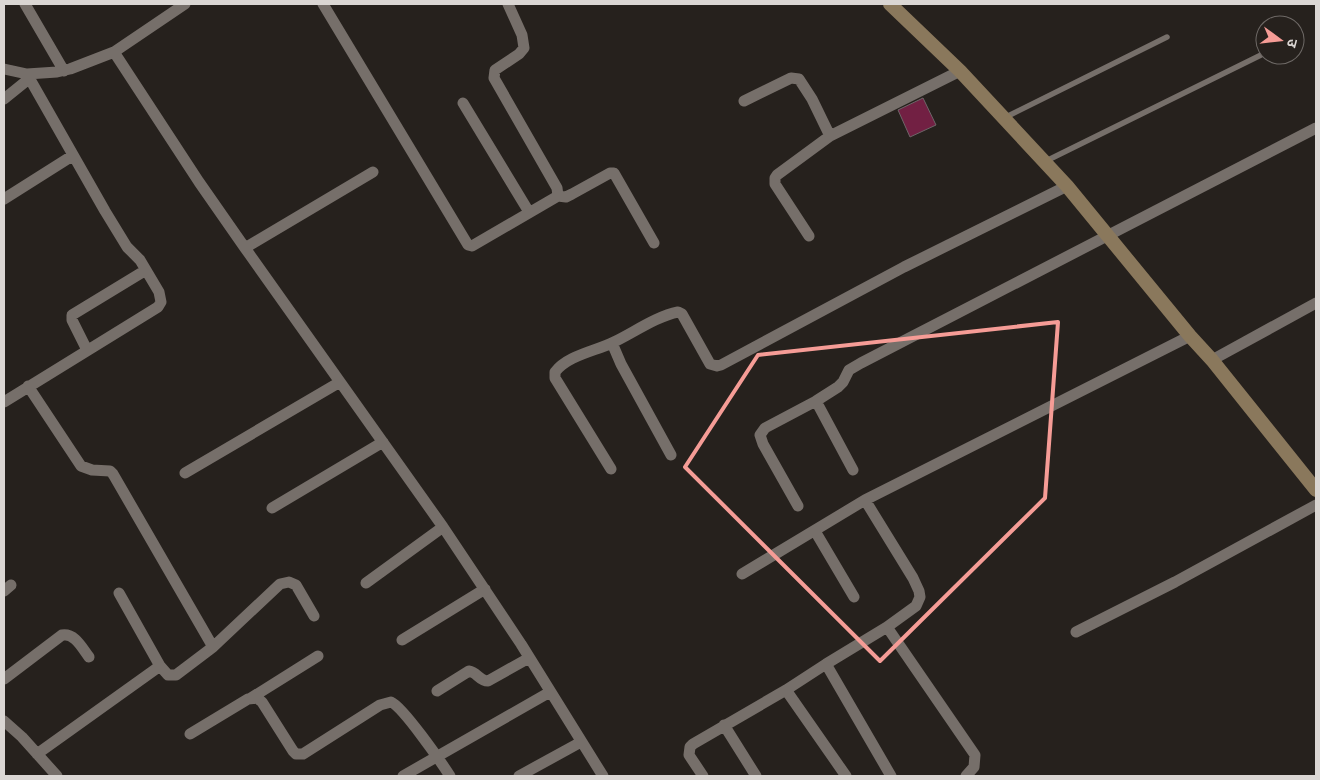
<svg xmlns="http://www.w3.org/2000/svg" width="1320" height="780" font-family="'IBM Plex Serif','Noto Sans Devanagari',serif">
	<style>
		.building { fill: #722043; stroke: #6e6568 }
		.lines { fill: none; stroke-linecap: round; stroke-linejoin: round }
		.service { stroke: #766f6a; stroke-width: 5.5 }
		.minor { stroke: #766f6a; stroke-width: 11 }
		.secondary { stroke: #8a785c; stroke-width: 14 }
		.marked { fill: none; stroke: #f59c96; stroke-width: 4; stroke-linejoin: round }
	</style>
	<rect width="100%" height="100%" fill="#26211d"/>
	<!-- building -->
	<path class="building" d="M923 98 936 125 910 137 898 110Z"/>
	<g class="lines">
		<!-- service -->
		<path class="service" d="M1004 118 1167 37
			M1046 161 1261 55"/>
		<!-- minor -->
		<path class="minor" d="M25 4 64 71
			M323 4 468 245 472 246 558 196 557 188 494 78 495 70 519 54 524 48 522 35 508 4
			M114 52 199 182 245 248 443 527 521 644 603 776
			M4 69 27 74 57 72 70 69 114 52 185 4
			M4 99 30 78
			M744 101 791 78 799 79 812 99 830 136
			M463 103 529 212
			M558 196 566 197 572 194 610 173H614L654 243
			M4 199 72 156
			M809 236 775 184V178L777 175 830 136 960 71
			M245 248 373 172
			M612 343 621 364 671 455
			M87 350 72 320V315L146 270
			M1212 360 1316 303
			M28 386 81 466 92 470 110 471 113 474 213 647
			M816 401 853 470
			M4 402 158 307 161 302 159 292 140 260 127 247 105 211 27 74
			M611 469 555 378V372C568 355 596 351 614 342 633 333 657 316 678 312L682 314 710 364 717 366 721 365 904 267 1067 186
			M185 473 340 382
			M798 506 763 444 760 435 765 428 816 401 838 387 843 382 849 370 861 363 1316 128
			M272 508 383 442
			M815 531 854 597
			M742 574 865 500 1190 336
			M366 583 443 527
			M4 591 11 585
			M119 593 160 666
			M887 627 975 755 974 767 966 776
			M1076 632 1175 582 1316 505
			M402 640 485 589
			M826 664 891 776
			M4 679 62 635C75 633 82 648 89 657
			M786 690 846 776
			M437 691 469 671C477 672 479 681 488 681L529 658
			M251 698 318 656
			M4 721 22 737 57 776
			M724 725 756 776
			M190 734 248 699 257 698 262 702 293 751 296 754H303L380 705 391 702C403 707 441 762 450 776
			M37 754 160 666 168 675H176L213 647 280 584 289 582 296 585 314 616
			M403 776 550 692
			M519 776 581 742
			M703 776 689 755 690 747 693 744 786 690 826 664 887 627 916 606 920 597 919 591 913 578 865 500"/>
		<!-- secondary -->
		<path class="secondary" d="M890 4 960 71 1067 186 1190 336 1212 360 1316 490"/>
	</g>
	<!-- marked area -->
	<path class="marked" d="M1058 322 1045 498 880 661 685 467 758 355Z"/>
	<!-- border -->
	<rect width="1320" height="780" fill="none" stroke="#dad6d3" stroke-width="10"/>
	<!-- north arrow -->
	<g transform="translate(1280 40) rotate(105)"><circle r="24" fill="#26211d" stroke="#6e6966"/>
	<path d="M0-4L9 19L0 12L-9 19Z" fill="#f59c96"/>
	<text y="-8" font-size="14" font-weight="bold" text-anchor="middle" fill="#dad6d3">उ</text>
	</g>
</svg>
